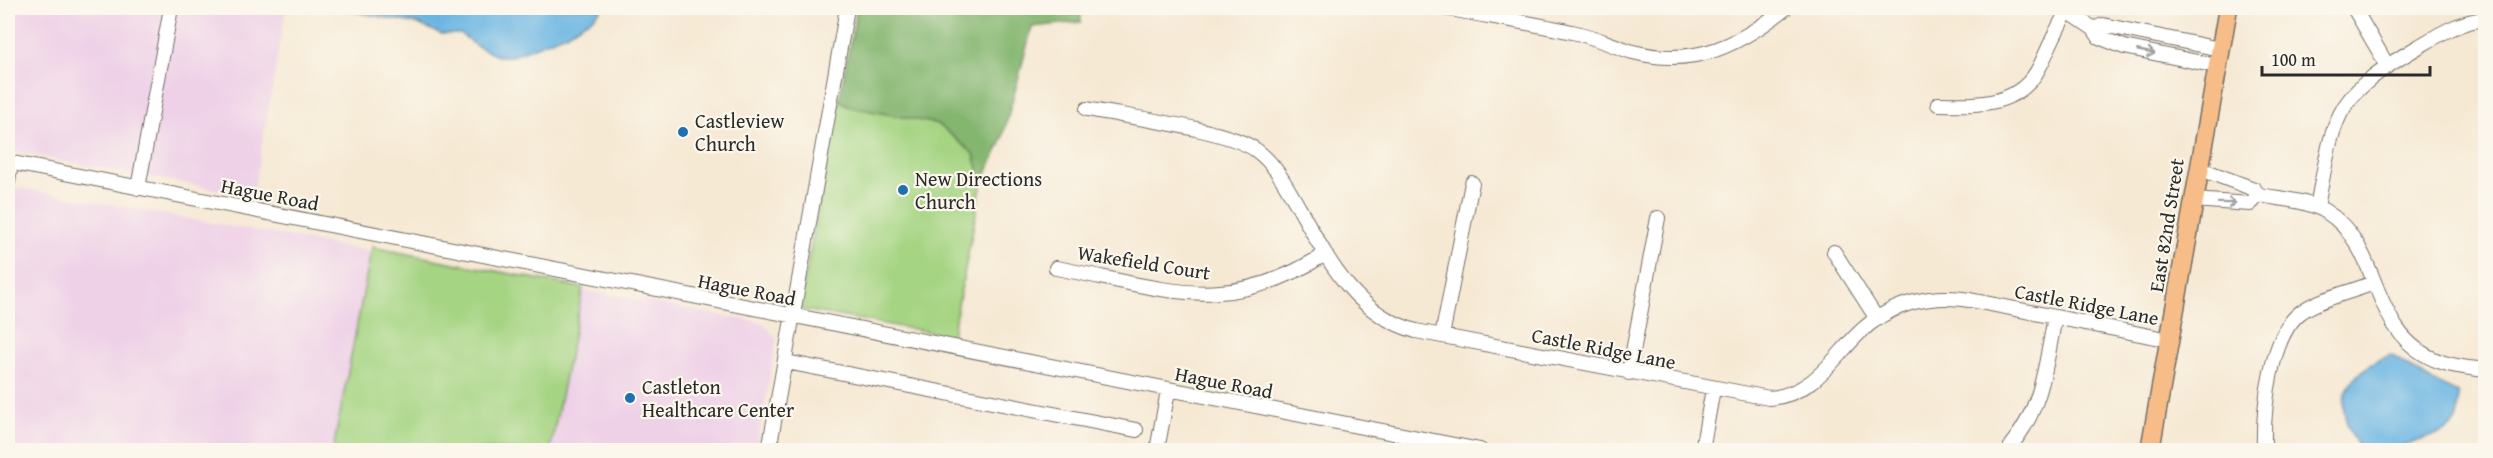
<svg xmlns="http://www.w3.org/2000/svg" width="2493" height="458" font-family="'Gentium Book Plus',serif">
	<style>
		.built { fill: #eed0e7 }
		.green { fill: #a5d482; stroke: #688056; stroke-width: 1.5 }
		.forest { fill: #84b670; stroke: #58704e; stroke-width: 1.5 }
		.water { fill: #6bb5e3; stroke: #4b7087; stroke-width: 1.5 }
		.lines { fill: none; stroke-linecap: round; stroke-linejoin: round }
		.minor-casing { stroke: #726e66; stroke-width: 16 }
		.major-casing { stroke: #726e66; stroke-width: 21 }
		.minor { stroke: #fff; stroke-width: 14 }
		.major { stroke: #f7bd88; stroke-width: 18 }
		.oneway { stroke: #a0a0a0 }
		.poi-dot { fill: #1f6fb2; stroke: #fbf7ec; stroke-width: 2 }
		.labels { text-anchor: middle; dominant-baseline: central; stroke-width: 4.5; stroke-linejoin: round; paint-order: stroke }
		.poi-label { font-size: 20px; fill: #2b2b2b; stroke: #fbf7ec; text-anchor: start }
		.street-label { font-size: 20px; fill: #2b2b2b; stroke: #fbf7ec }
	</style>
	<rect width="100%" height="100%" fill="#fbf7ec"/>
	<filter id="ink" filterUnits="userSpaceOnUse"><feTurbulence type="fractalNoise" baseFrequency=".0167" numOctaves="2"/><feDisplacementMap in="SourceGraphic" scale="12" xChannelSelector="R" yChannelSelector="G"/><feConvolveMatrix kernelMatrix="1 2 1 2 8 2 1 2 1" color-interpolation-filters="sRGB"/></filter>
	<filter id="wash" filterUnits="userSpaceOnUse"><feTurbulence type="fractalNoise" baseFrequency=".008" numOctaves="4" result="noise"/><feDisplacementMap in="SourceGraphic" scale="24" xChannelSelector="R" yChannelSelector="G"/><feGaussianBlur stdDeviation="1.35" result="paint"/><feColorMatrix in="noise" values="0 0 0 0 0 0 0 0 0 0 0 0 0 0 0 0 0 1.4 0 .05"/><feComposite in="paint" operator="in"/></filter>
	<g filter="url(#wash)">
		<rect width="100%" height="100%" fill="#f6e9d4"/>
		<!-- built -->
		<path class="built" d="M8 8H286L253 196 8 151Z
			M8 186 764 323 777 340 756 450H8Z"/>
		<!-- green -->
		<path class="green" d="M839 100 851 107 938 124 974 154 982 182 952 336 799 309Z
			M372 247 583 288 550 450H333Z"/>
		<!-- forest -->
		<path class="forest" d="M857 8H1080L1081 22 1032 27 1001 143 982 182 974 154 938 124 851 107 839 100Z"/>
		<!-- water -->
		<path class="water" d="M335 8H603L594 17 566 34 512 56H497L475 45 461 34H441L418 24Z
			M2391 355 2428 379 2458 393C2458 400 2459 409 2457 417 2451 439 2411 438 2396 450H2360C2355 439 2347 429 2345 416 2338 385 2365 364 2391 355Z"/>
	</g>
	<g filter="url(#ink)">
		<g class="lines">
			<!-- minor casing -->
			<g class="minor-casing">
				<path id="minor" d="M1445 8C1487 16 1530 23 1572 32 1593 36 1613 46 1633 52 1695 68 1739 45 1786 8
					M2063 8 2094 29 2099 37 2124 47 2217 66
					M2355 10 2387 65
					M2094 29 2103 25 2220 49
					M1938 104C1977 105 2020 107 2040 66 2049 48 2056 29 2067 12
					M1087 109C1127 117 1227 129 1256 150 1274 163 1284 182 1295 201 1326 255 1351 313 1416 331L1769 398C1812 395 1831 361 1859 333 1889 304 1929 293 1970 300L2170 340
					M8 162 1480 450
					M2198 168 2254 189 2259 195C2281 199 2305 200 2325 211 2386 248 2366 336 2441 362 2455 367 2470 368 2486 370
					M8 182 11 163
					M138 188 171 8
					M2193 200 2250 204 2259 195
					M2317 207C2335 113 2332 98 2418 47 2440 34 2460 21 2486 19
					M1834 252 1877 319
					M1056 268C1163 288 1227 318 1325 254
					M1442 336 1472 183
					M786 362 1136 430
					M1629 373 1658 218
					M2011 445C2042 409 2046 363 2055 317
					M2264 447C2263 411 2270 335 2301 312 2321 298 2351 292 2374 283
					M769 450 847 8
					M1157 450 1168 391
					M1702 450 1713 389"/>
			</g>
			<!-- major casing -->
			<g class="major-casing">
				<path id="major" d="M2150 450 2228 8"/>
			</g>
			<!-- minor -->
			<use href="#minor" class="minor"/>
			<!-- major -->
			<use href="#major" class="major"/>
		</g>
		<!-- one-way arrows -->
		<defs><path id="oneway-shaft" d="M-6 0H5M1.5-3L5.5 0L1.5 3" fill="none" stroke-width="1.6" stroke-linecap="round" stroke-linejoin="round" transform="scale(1.5)"/></defs>
		<g class="oneway">
			<use href="#oneway-shaft" transform="translate(2146 52) rotate(11)"/>
			<use href="#oneway-shaft" transform="translate(2227 203) rotate(1)"/>
		</g>
	</g>
	<!-- markers -->
	<g class="poi-dot">
		<circle cx="683" cy="132" r="6"/>
		<circle cx="903" cy="190" r="6"/>
		<circle cx="630" cy="398" r="6"/>
	</g>
	<g class="labels">
		<!-- poi labels -->
		<g class="poi-label">
			<text x="695" y="120">Castleview<tspan x="695" dy="23">Church</tspan></text>
			<text x="915" y="178">New Directions<tspan x="915" dy="23">Church</tspan></text>
			<text x="642" y="386">Castleton<tspan x="642" dy="23">Healthcare Center</tspan></text>
		</g>
		<!-- street labels -->
		<g class="street-label">
			<text transform="translate(270 194) rotate(11)">Hague Road</text>
			<text transform="translate(2166 225) rotate(-81)">East 82nd Street</text>
			<text transform="translate(1144 262) rotate(9)">Wakefield Court</text>
			<text transform="translate(747 289) rotate(11)">Hague Road</text>
			<text transform="translate(2087 304) rotate(11)">Castle Ridge Lane</text>
			<text transform="translate(1604 348) rotate(11)">Castle Ridge Lane</text>
			<text transform="translate(1224 382) rotate(11)">Hague Road</text>
		</g>
	</g>
	<!-- margin -->
	<rect width="2493" height="458" fill="none" stroke="#fbf7ec" stroke-width="30"/>
	<!-- scale -->
	<path d="M2262 66v9h168v-9" fill="none" stroke="#2b2b2b" stroke-width="3"/>
	<text x="2271" y="66" font-size="18" fill="#2b2b2b" stroke="#fbf7ec" stroke-width="4.5" paint-order="stroke">100 m</text>
</svg>
